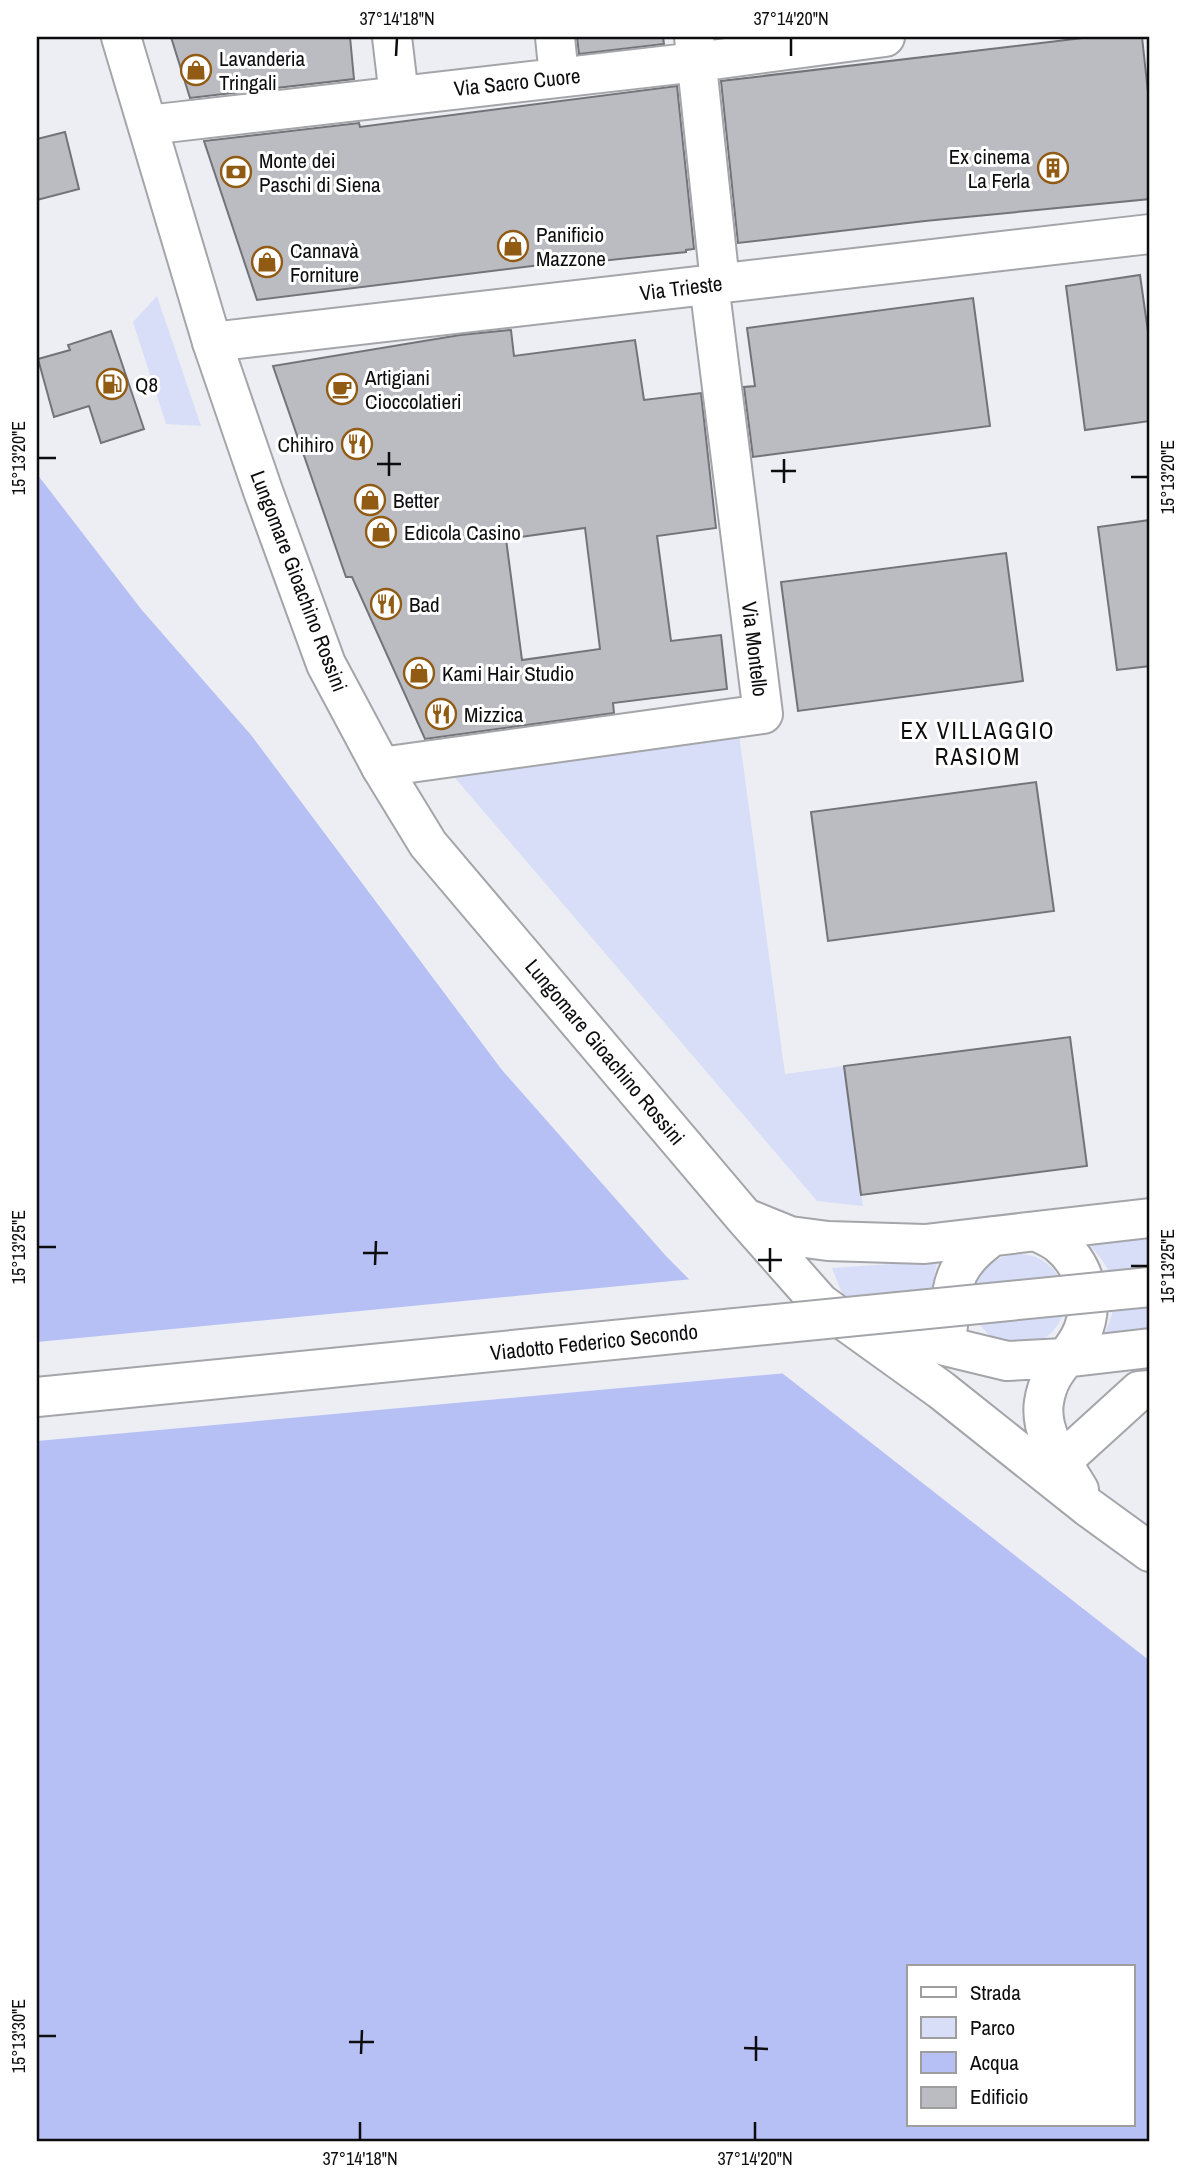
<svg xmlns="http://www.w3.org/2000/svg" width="1187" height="2178" font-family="'Archivo Narrow',sans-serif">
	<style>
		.green { fill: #d8def8 }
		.water { fill: #b6c0f4; fill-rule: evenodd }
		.pier { fill: #edeef3 }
		.building { fill: #bbbcc1; stroke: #737479; stroke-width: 2; fill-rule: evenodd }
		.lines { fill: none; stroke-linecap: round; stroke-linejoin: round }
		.minor-casing { stroke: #a3a5a9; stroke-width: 42 }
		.tertiary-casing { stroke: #a3a5a9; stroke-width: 42 }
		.minor { stroke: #fff; stroke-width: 38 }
		.tertiary { stroke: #fff; stroke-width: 38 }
		.secondary-bridge-casing { stroke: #a3a5a9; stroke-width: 42; stroke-linecap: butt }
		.secondary-bridge { stroke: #fff; stroke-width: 38 }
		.ticks { fill: none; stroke: #0d0d0f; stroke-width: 2.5 }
		.labels { text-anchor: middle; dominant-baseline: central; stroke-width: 6; stroke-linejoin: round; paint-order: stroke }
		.poi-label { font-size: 21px; fill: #0d0d0f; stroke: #fff; text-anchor: start }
		.street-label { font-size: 21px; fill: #0d0d0f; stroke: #fff }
		.neighbourhood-label { font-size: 23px; letter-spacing: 2px; fill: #0d0d0f; stroke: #fff }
		.neatline { fill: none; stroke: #0d0d0f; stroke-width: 2.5 }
		.ticks-label { font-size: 18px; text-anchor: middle; fill: #0d0d0f }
	</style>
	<rect width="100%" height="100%" fill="#edeef3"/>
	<!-- green -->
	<path class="green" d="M157 296 201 426 166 424 133 322Z
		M739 734 785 1074 844 1066 863 1206 817 1201 450 772Z
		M1150 1234V1336L1100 1341C1124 1301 1118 1271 1084 1240Z
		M973 1300a46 46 0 1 1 92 0a46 46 0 1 1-92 0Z
		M937 1261 933 1286 934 1322 843 1296 832 1268Z"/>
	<!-- water -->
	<path class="water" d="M37 474 141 609 251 735 502 1070 666 1256 782 1373 1150 1661V2141H37ZM909 1966H1133V2124H909Z"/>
	<!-- pier -->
	<path class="pier" d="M693 1279 787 1373 37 1441V1342Z"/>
	<!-- building -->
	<path class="building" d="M171 37H350L354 79 190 98Z
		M577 37H663L664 44 579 54Z
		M1091 37H1142L1150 111V199L925 221 738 243 721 81Z
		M677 86 694 249 686 250V252L573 264V261L257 300 204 141 359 123 360 127Z
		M65 132 79 189 37 200V139Z
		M1140 275 1150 346V421L1085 430 1066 286Z
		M973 298 990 426 753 457 744 387 755 386 747 328Z
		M511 330 514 356 635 340 644 400 701 393 716 528 657 536 671 641 721 635 727 689 613 703 614 713 425 739 352 577H346L273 366 460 335ZM585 528 600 649 522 660 506 539Z
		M111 331 144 429 101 443 89 406 54 417 38 359 70 350 68 345Z
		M1150 520V666L1117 670 1098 527Z
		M1006 553 1023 681 798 711 781 582Z
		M1036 782 1054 911 828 941 811 812Z
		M1070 1037 1087 1166 861 1195 844 1066Z"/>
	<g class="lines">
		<!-- minor casing -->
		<g class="minor-casing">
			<path id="minor" d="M392 37 399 96
				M555 37 559 77
				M694 37 720 283
				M148 125 697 62 885 37
				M212 342 1150 234
				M381 767 763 714 709 284
				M1062 1461 1139 1391 1150 1390"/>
		</g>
		<!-- tertiary casing -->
		<g class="tertiary-casing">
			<path id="tertiary" d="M121 37 212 342 263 491 326 664 381 767 428 844 744 1217 820 1303 941 1390 1088 1507 1150 1552
				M748 1219 790 1236 828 1241 925 1244 1150 1218
				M1036 1231C1043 1235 1053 1239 1059 1244 1086 1266 1096 1306 1080 1337 1067 1362 1049 1369 1044 1402 1039 1434 1063 1463 1079 1490
				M859 1317 945 1346 1007 1361 1064 1358 1150 1348
				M946 1340C954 1289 946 1269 993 1236"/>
		</g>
		<!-- minor -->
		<use href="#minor" class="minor"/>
		<!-- tertiary -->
		<use href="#tertiary" class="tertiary"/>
		<!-- secondary-bridge casing -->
		<g class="secondary-bridge-casing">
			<path id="secondary-bridge" d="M37 1397 1150 1287"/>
		</g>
		<!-- secondary-bridge -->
		<use href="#secondary-bridge" class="secondary-bridge"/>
	</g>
	<!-- ticks -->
	<path class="ticks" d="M396 56 397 38M791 56V38M38 458H56M377 464H401M771 471H796M389 476V452M1131 477H1148M784 483V459M38 1247H56M363 1253H388M758 1260H782M375 1265 376 1241M1131 1266H1148M770 1272V1248M38 2036H56M349 2042H374M744 2048 768 2049M361 2054 362 2030M756 2061V2036M360 2140V2122M755 2140V2122"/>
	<!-- icons -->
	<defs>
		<g id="shop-ring" transform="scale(1.575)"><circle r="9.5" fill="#fff" stroke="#925b14" stroke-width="1.5"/><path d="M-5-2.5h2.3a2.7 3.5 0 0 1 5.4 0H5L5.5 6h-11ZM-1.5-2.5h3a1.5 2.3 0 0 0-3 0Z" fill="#925b14"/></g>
		<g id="building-ring" transform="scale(1.575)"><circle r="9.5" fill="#fff" stroke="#925b14" stroke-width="1.5"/><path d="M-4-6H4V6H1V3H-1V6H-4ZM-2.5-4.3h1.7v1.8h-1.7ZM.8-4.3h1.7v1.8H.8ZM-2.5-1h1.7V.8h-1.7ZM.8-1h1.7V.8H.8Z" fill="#925b14"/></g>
		<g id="bank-ring" transform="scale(1.575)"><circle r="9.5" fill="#fff" stroke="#925b14" stroke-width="1.5"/><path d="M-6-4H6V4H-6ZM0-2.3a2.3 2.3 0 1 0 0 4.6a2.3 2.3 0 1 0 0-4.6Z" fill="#925b14"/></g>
		<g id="fuel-ring" transform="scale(1.575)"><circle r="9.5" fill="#fff" stroke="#925b14" stroke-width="1.5"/><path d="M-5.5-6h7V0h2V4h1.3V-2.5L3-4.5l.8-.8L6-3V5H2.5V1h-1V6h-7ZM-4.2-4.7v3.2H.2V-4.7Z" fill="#925b14"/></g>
		<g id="cafe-ring" transform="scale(1.575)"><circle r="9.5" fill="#fff" stroke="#925b14" stroke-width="1.5"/><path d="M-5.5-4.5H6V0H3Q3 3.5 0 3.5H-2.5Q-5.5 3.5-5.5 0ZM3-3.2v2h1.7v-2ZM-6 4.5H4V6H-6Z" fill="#925b14"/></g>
		<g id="restaurant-ring" transform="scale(1.575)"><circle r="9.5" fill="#fff" stroke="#925b14" stroke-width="1.5"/><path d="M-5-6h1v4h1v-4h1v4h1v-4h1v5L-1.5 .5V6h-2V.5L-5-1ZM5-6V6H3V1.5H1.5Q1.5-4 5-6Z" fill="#925b14"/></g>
	</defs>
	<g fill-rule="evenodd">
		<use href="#shop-ring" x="196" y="70"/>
		<use href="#building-ring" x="1053" y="168"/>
		<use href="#bank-ring" x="236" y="172"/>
		<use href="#shop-ring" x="513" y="246"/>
		<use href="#shop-ring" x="267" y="262"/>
		<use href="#fuel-ring" x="112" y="384"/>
		<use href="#cafe-ring" x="342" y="389"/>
		<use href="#restaurant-ring" x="357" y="444"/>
		<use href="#shop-ring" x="370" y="500"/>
		<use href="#shop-ring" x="381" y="532"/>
		<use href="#restaurant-ring" x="386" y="604"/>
		<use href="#shop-ring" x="419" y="673"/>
		<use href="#restaurant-ring" x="441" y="714"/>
	</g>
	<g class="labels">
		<!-- poi labels -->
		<g class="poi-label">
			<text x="219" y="58">Lavanderia<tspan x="219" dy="24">Tringali</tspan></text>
			<text x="1030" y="156" text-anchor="end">Ex cinema<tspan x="1030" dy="24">La Ferla</tspan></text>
			<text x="259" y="160">Monte dei<tspan x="259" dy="24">Paschi di Siena</tspan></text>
			<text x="536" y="234">Panificio<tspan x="536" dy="24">Mazzone</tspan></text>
			<text x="290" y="250">Cannavà<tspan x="290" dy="24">Forniture</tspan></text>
			<text x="365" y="377">Artigiani<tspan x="365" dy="24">Cioccolatieri</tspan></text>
			<text x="135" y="384">Q8</text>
			<text x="334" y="444" text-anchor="end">Chihiro</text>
			<text x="393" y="500">Better</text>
			<text x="404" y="532">Edicola Casino</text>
			<text x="409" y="604">Bad</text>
			<text x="442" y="673">Kami Hair Studio</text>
			<text x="464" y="714">Mizzica</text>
		</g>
		<!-- street labels -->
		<g class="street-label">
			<text transform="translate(517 82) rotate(-6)">Via Sacro Cuore</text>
			<text transform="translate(681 288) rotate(-7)">Via Trieste</text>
			<text transform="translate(299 581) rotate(69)">Lungomare Gioachino Rossini</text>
			<text transform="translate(755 649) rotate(83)">Via Montello</text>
			<text transform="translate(605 1052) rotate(50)">Lungomare Gioachino Rossini</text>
			<text transform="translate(594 1342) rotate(-6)">Viadotto Federico Secondo</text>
		</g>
		<!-- neighbourhood labels -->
		<g class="neighbourhood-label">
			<text x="978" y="730">EX VILLAGGIO<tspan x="978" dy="26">RASIOM</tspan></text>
		</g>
	</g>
	<!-- border -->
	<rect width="1187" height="2178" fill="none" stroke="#ffffff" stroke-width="77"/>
	<!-- legend -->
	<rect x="907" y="1965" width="228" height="161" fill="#ffffff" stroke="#9e9e9f" stroke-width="2"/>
	<rect x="921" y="1987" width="35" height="10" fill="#ffffff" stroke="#9e9e9f" stroke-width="2"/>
	<text x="970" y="2000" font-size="21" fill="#0d0d0f">Strada</text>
	<rect x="921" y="2017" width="35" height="21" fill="#d8def8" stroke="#9e9e9f" stroke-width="2"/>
	<text x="970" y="2035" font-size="21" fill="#0d0d0f">Parco</text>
	<rect x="921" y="2052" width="35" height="21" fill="#b6c0f4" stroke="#9e9e9f" stroke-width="2"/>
	<text x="970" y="2070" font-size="21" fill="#0d0d0f">Acqua</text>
	<rect x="921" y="2087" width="35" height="21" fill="#bbbcc1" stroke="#9e9e9f" stroke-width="2"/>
	<text x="970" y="2104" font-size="21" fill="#0d0d0f">Edificio</text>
	<rect x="38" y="38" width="1110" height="2102" class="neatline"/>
	<g class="ticks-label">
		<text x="397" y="25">37°14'18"N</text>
		<text x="791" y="25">37°14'20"N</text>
		<text transform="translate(19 458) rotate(-90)" y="6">15°13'20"E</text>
		<text transform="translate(1168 477) rotate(-90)" y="6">15°13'20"E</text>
		<text transform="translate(19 1247) rotate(-90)" y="6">15°13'25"E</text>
		<text transform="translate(1168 1266) rotate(-90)" y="6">15°13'25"E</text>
		<text transform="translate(19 2036) rotate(-90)" y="6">15°13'30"E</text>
		<text x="360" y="2165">37°14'18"N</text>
		<text x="755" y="2165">37°14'20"N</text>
	</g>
</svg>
